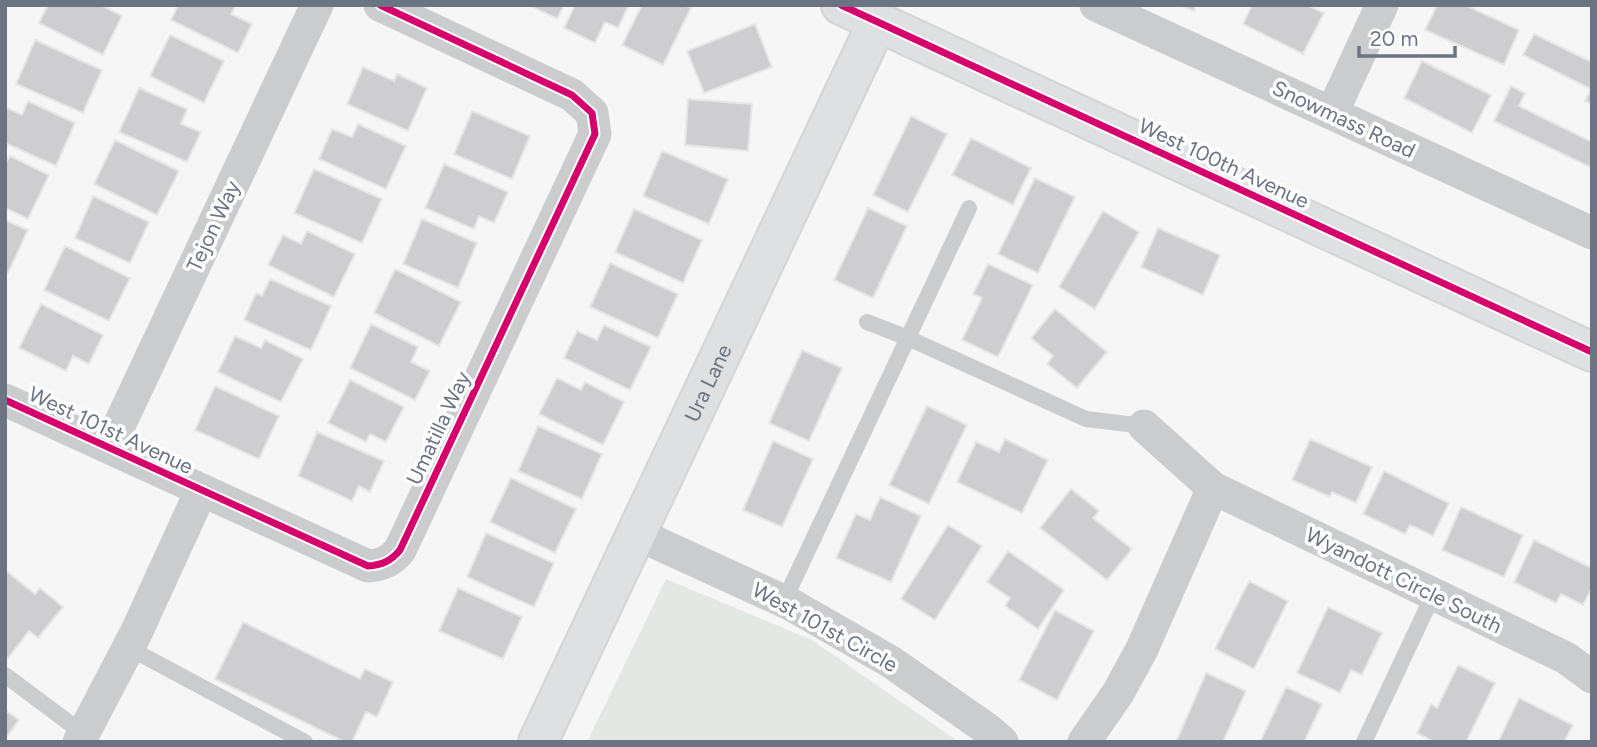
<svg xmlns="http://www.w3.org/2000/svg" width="1597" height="747" font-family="Figtree,sans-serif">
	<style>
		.green { fill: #e4e8e4 }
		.building { fill: #ceced0; stroke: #e6e6e6; stroke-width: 2 }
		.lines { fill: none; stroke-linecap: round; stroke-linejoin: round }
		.secondary-casing { stroke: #d3d4d4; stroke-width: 42 }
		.lane { stroke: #cbcccd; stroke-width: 16 }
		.street { stroke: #cbcccd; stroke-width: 33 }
		.secondary { stroke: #dfe0e1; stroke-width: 38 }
		.cycleway-casing { stroke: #fff; stroke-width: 11 }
		.cycleway { stroke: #d6006c; stroke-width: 7 }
		.labels { text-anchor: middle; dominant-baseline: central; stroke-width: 7; stroke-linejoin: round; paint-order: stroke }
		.street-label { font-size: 21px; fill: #6a7482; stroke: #fff }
	</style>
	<rect width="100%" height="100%" fill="#f6f6f6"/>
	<!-- green -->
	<path class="green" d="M666 579 812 640 959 742H587Z"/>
	<!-- building -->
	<path class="building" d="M48 5H101L122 16 103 55 39 23Z
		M178 5H236L231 14 252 24 238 53 171 20Z
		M529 5H564L557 19Z
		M575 5H629L618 28 605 22 595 43 564 28Z
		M642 5H685L691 8 663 65 622 45Z
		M1180 5H1196L1194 11Z
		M1252 5H1307L1324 13 1303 54 1243 24Z
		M1437 5H1465L1519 30 1504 65 1425 30Z
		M755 24 772 67 704 93 687 51Z
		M1534 34 1592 62V104L1585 101 1591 89 1523 55Z
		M170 35 224 61 204 103 150 76Z
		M35 40 102 70 83 113 16 84Z
		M1422 61 1491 95 1472 133 1404 98Z
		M363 67 394 81 397 74 427 88 408 131 347 104Z
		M1511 86 1525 93 1519 106 1592 142V168L1494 121Z
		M139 88 187 109 181 124 201 132 187 162 119 132Z
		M688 99 752 104 748 151 685 145Z
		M28 101 75 123 56 166 5 143V107L22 115Z
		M472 111 530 136 512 179 454 154Z
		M911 116 947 134 908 212 873 195Z
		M358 124 406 146 386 189 319 159 332 129 352 137Z
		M971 138 1031 168 1013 205 952 175Z
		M115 140 179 171 157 215 94 184Z
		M662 151 728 179 709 224 643 196Z
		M10 156 49 175 28 219 5 208V164Z
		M444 164 508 192 494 223 479 216 474 229 425 208Z
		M314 169 382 199 362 243 294 213Z
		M1035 178 1075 197 1038 273 998 254Z
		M93 196 149 222 130 263 75 238Z
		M868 208 907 226 873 298 834 280Z
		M634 209 702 240 683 283 615 252Z
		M1103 211 1139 232 1095 309 1059 287Z
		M422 219 477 243 458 288 403 264Z
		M5 220 28 230 8 273 5 272Z
		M1158 228 1220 255 1203 295 1141 267Z
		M307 231 355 254 334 297 268 265 283 235 301 244Z
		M65 246 130 278 109 321 44 290Z
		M610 263 678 294 658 338 590 307Z
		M988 264 1033 285 998 357 962 340 982 298 973 294Z
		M395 269 461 302 439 346 374 313Z
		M270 279 331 306 311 350 244 320 256 293 262 296Z
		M41 304 103 335 89 364 73 356 66 371 19 348Z
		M1055 309 1107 352 1077 388 1047 364 1053 356 1031 338Z
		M371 324 418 347 411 362 430 371 415 400 350 368Z
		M604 325 651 347 630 390 564 358 577 331 597 340Z
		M235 336 261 348 265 340 303 359 281 402 218 372Z
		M802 350 842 368 809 441 769 423Z
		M557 378 581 390 585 382 624 402 603 445 539 414Z
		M350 380 404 407 386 442 370 434 366 442 328 423Z
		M215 386 279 416 259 459 195 430Z
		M927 406 967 425 929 504 889 485Z
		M538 426 602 454 582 499 518 471Z
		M317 432 384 461 370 492 359 486 352 501 298 476Z
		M1005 439 1048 460 1022 513 957 482 976 442 999 452Z
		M1310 439 1372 467 1356 503 1332 492 1330 497 1292 480Z
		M773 441 813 459 782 527 743 510Z
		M1384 471 1449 503 1433 536 1410 525 1405 534 1363 514Z
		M511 478 576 509 555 553 490 522Z
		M1071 489 1099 511 1093 518 1132 549 1107 580 1040 528Z
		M880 497 921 516 891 582 836 558 856 514 870 520Z
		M1461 507 1523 535 1504 577 1442 550Z
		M948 525 982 546 935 620 901 599Z
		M486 533 554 563 534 607 467 577Z
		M1534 540 1592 568V588L1583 605 1561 594 1556 603 1514 582Z
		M1008 551 1064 590 1038 629 1005 606 1010 598 987 582Z
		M5 570 35 594 40 588 63 607 38 638 29 631 8 658 5 656Z
		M1249 581 1288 601 1254 669 1215 649Z
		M458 588 522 617 503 659 439 631Z
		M1328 607 1382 633 1362 675 1351 670 1340 693 1297 673Z
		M1055 610 1094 631 1057 700 1019 680Z
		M243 622 360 679 365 669 393 682 377 717 366 712 352 742H345L215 679Z
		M1458 665 1495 683 1466 742H1434L1417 733 1431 704 1437 708Z
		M1206 673 1246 691 1223 742H1176Z
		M1286 687 1322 704 1304 742H1260Z
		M1519 698 1573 725 1564 742H1498Z
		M5 710 19 720 5 739Z"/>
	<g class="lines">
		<!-- secondary casing -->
		<g class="secondary-casing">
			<g id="secondary">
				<path d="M841 5 1592 352"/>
				<path id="s1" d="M538 742 877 23"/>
			</g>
		</g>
		<!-- lane -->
		<path class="lane" d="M867 322 908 338 1086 419 1144 426
			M784 601 969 208
			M129 648 305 742
			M5 675 84 734
			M1364 742 1433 595"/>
		<!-- street -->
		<path class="street" d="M1096 5 1592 233
			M1332 113 1382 5
			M5 400 368 566C382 565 391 561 400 550L595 134 592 113 572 95 380 5
			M1144 426 1213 488 1566 658 1592 677
			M109 447 317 5
			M635 533 790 604 891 662 987 729 1002 742
			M79 742 136 633 201 491
			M1084 742 1118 693 1142 649 1213 488"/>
		<!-- secondary -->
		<use href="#secondary" class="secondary"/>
		<!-- cycleway casing -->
		<g class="cycleway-casing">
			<path id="cycleway" d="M841 5 1592 352
				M5 400 368 566C382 565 391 561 400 550L595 134 592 113 572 95 380 5"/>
		</g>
		<!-- cycleway -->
		<use href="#cycleway" class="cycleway"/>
	</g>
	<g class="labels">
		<!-- street labels -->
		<g class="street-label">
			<text transform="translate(1344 119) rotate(25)">Snowmass Road</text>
			<text transform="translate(1224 163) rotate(25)">West 100th Avenue</text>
			<text transform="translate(213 226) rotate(-65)">Tejon Way</text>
			<text stroke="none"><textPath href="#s1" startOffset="397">Ura Lane</textPath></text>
			<text transform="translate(438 428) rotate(-65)">Umatilla Way</text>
			<text transform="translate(111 430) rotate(25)">West 101st Avenue</text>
			<text transform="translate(1404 580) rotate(26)">Wyandott Circle South</text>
			<text transform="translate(825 627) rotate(29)">West 101st Circle</text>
		</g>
	</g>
	<!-- border -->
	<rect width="1597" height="747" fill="none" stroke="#6a7482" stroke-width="14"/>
	<!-- scale -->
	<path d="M1359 46v10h96v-10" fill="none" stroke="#6a7482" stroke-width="3.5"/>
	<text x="1370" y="46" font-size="21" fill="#6a7482" stroke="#ffffff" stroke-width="5" paint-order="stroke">20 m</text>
</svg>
